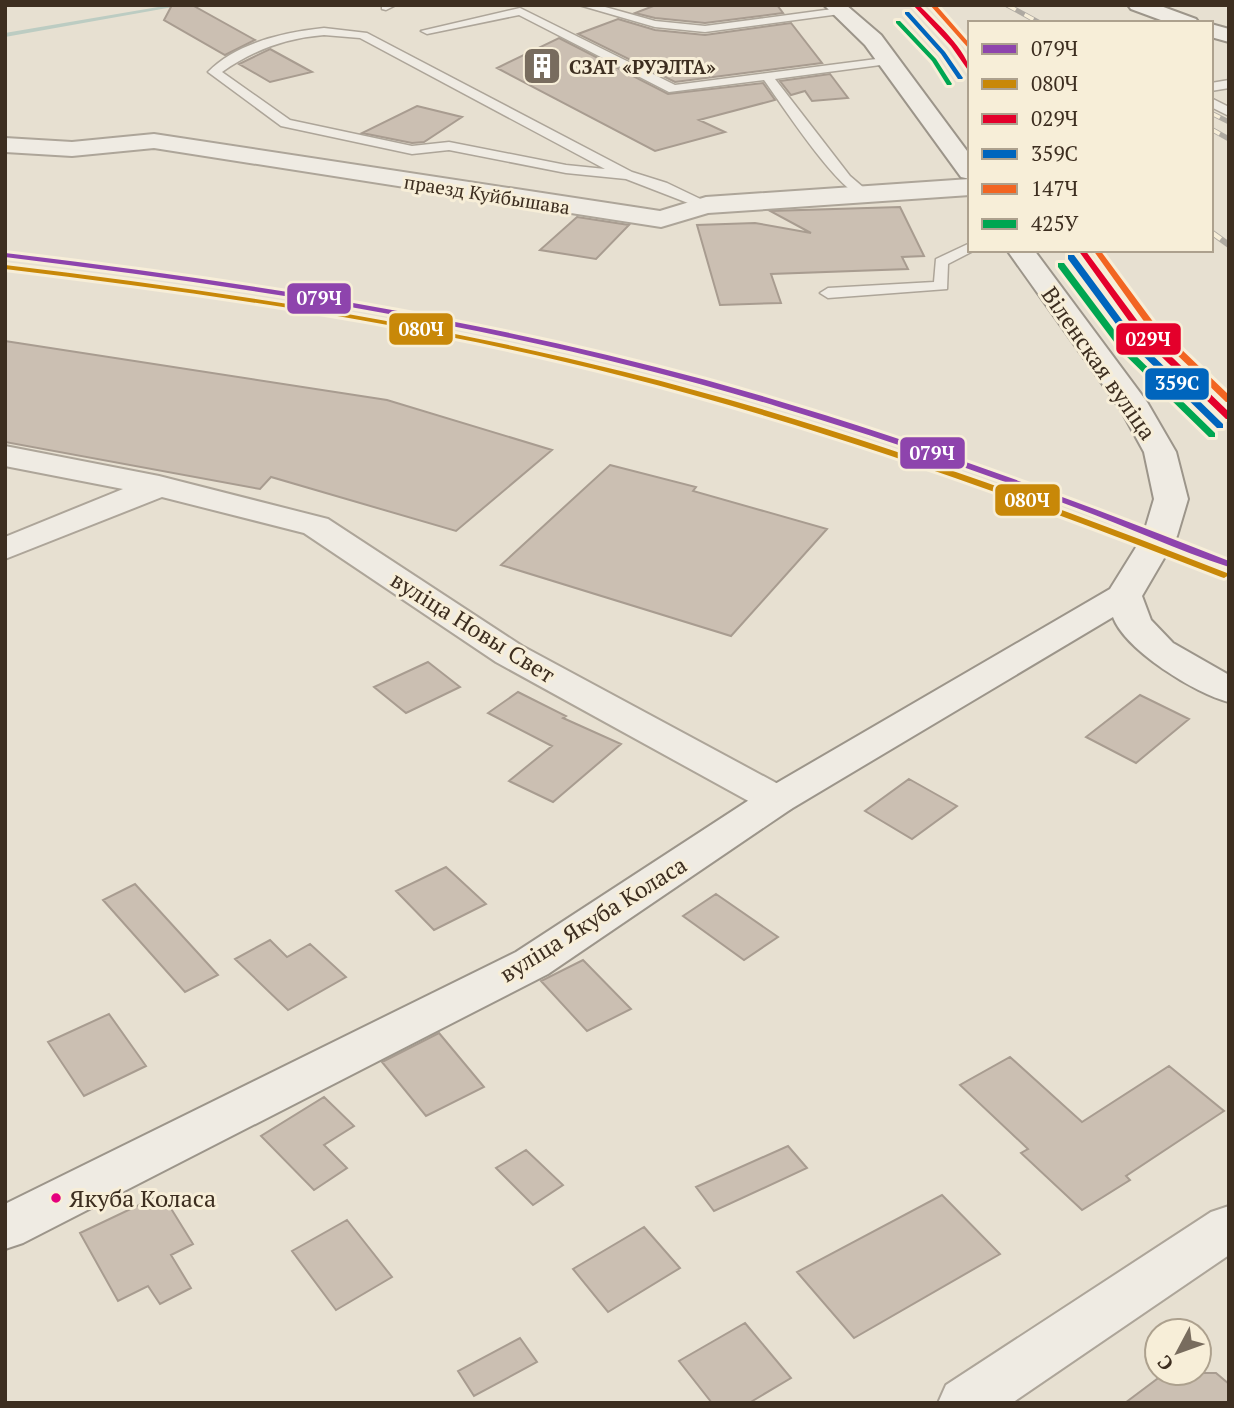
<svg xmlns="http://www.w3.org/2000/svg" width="1234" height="1408" font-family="'PT Serif',serif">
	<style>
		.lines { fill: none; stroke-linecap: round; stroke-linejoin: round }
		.stream { fill: #bcccc2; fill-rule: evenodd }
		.building { fill: #cbbfb2; stroke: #a89c90; stroke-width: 2 }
		.lane-casing { stroke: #ada599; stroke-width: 3 }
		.street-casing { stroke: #ada599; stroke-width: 4 }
		.secondary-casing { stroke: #9c958a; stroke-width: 4 }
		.lane { fill: #efebe3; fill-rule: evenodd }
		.street { fill: #efebe3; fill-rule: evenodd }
		.secondary { fill: #efebe3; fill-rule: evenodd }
		.rail-far1-casing { stroke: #afaaa2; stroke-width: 5 }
		.rail-casing { stroke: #afaaa2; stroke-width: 6 }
		.rail-far1 { stroke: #f7eed8; stroke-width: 3.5; stroke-dasharray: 10; stroke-linecap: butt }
		.rail { stroke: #f7eed8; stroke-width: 4.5; stroke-dasharray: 12; stroke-linecap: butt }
		.rail-1-casing { stroke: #f7eed8; stroke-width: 6 }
		.rail-2-casing { stroke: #f7eed8; stroke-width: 6 }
		.rail-3-casing { stroke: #f7eed8; stroke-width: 6 }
		.rail-4-casing { stroke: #f7eed8; stroke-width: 6 }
		.rail-5-casing { stroke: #f7eed8; stroke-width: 6 }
		.rail-6-casing { stroke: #f7eed8; stroke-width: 6 }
		.rail-1 { fill: #8e44ad; fill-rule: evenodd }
		.rail-2 { fill: #c88808; fill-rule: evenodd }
		.rail-3 { fill: #e4002b; fill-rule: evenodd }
		.rail-4 { fill: #0065bd; fill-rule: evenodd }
		.rail-5 { fill: #f26522; fill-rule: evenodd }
		.rail-6 { fill: #00a651; fill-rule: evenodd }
		.bus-dot { fill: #e5007d; stroke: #f7eed8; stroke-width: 2.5 }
		.labels { text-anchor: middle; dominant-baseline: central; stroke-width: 6; stroke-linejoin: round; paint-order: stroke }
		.far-poi-label { font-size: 19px; font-weight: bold; fill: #3d2e20; stroke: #f7eed8; text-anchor: start }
		.far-street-label { font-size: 19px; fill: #3d2e20; stroke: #f7eed8 }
		.street-label { font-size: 23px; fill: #3d2e20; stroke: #f7eed8 }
		.near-bus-label { font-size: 24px; fill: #3d2e20; stroke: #f7eed8; text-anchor: start }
		.line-badge { stroke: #f7eed8; stroke-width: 2.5 }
		.badge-label { font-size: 19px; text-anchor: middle; font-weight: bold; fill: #fff }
	</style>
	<rect width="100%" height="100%" fill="#e7e0d1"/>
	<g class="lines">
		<!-- stream -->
		<path class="stream" d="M170 5H184L5 37V33Z"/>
	</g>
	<!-- building -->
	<path class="building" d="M172 5H192L255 40 225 55 164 20Z
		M656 5H777L783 13 705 23 655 18 635 13Z
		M618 19 655 30 705 35 791 23 822 63 675 82 578 34Z
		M559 38 668 94 763 83 775 100 699 120 725 132 655 151 497 68Z
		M270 49 312 72 270 82 239 64Z
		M830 74 848 98 812 101 805 91 791 95 780 81Z
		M417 106 462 117 424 142 412 143 362 133Z
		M900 207 924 256 902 257 908 269 771 274 781 303 720 305 697 225 755 223 811 233 770 211Z
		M577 217 629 225 596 259 540 250Z
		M5 341 387 400 552 450 456 531 271 477 260 489 5 442Z
		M610 465 696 487 693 491 827 529 731 636 501 565Z
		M428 662 460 687 406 713 374 687Z
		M518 692 566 716 563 718 621 744 553 802 509 781 552 746 488 713Z
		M1140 695 1189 719 1136 763 1086 737Z
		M909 779 957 806 912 839 865 811Z
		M446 867 486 904 434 930 396 891Z
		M135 884 218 975 185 992 103 900Z
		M716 894 778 937 744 960 683 916Z
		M270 940 287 957 310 944 346 977 288 1010 235 959Z
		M583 960 631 1009 587 1031 541 981Z
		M109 1014 146 1066 84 1096 48 1042Z
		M439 1033 484 1087 426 1116 382 1062Z
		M1010 1057 1082 1122 1169 1066 1224 1111 1126 1176 1130 1180 1082 1210 1021 1153 1028 1149 960 1085Z
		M324 1097 354 1126 324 1145 347 1168 314 1190 261 1136Z
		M788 1146 807 1168 714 1211 696 1187Z
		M526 1150 563 1185 533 1205 496 1168Z
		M162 1194 193 1244 171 1255 191 1288 160 1304 148 1286 118 1301 80 1233Z
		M942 1195 1000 1254 854 1338 797 1272Z
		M347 1220 392 1277 336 1310 292 1251Z
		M644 1227 680 1268 608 1312 573 1269Z
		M745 1323 791 1378 749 1403H712L679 1361Z
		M520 1338 537 1362 474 1396 458 1371Z
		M1165 1373H1216L1229 1384V1403H1125Z"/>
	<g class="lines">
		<!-- lane casing -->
		<g class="lane-casing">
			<path id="lane" d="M382 5H396L386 10 382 9Z
				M579 5H598L655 21 705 26 840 8 846 11 840 14 705 32 655 27Z
				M520 8 675 85 892 57 894 60 888 64 775 79 850 176 871 194 864 198C837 190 783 106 764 80L669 92 519 15 427 34 421 31Z
				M324 28 367 33 632 172 667 183 713 205 711 208H701L626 179 566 173 449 150 412 154 281 126 208 72C236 43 285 32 324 28ZM324 35 360 38 605 169 566 165 449 142 412 146 290 120 222 72C253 50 286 38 324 35Z
				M1229 80V88L1211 91V83Z
				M1211 98 1229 107V116L1211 107Z
				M970 243V250H975L948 264 947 289 828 298 820 293 828 288 934 282 936 259Z"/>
		</g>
		<!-- street casing -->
		<g class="street-casing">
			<path id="street" d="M154 134 660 211 706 197 970 179V195L708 213 661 227 154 148 72 156 5 152V138L72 142Z
				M5 446 159 476 328 519 522 646 791 791 797 800 791 809 777 813 763 809 496 662 304 533 162 497 5 559V537L123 489 5 466Z
				M1229 1206V1255L1012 1403H938L946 1385 1211 1212Z"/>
		</g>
		<!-- secondary casing -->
		<g class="secondary-casing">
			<path id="secondary" d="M824 5H846L881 35 970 155V179L961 177 865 45Z
				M1128 5H1158L1196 19 1199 23H1169L1131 9Z
				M1211 24 1229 29V42L1211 37Z
				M1007 250H1034L1147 402 1176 452 1188 499 1177 536 1142 596 1151 620 1173 643 1229 675V702C1196 694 1125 650 1113 617L791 809 548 974 23 1243 5 1249V1204L516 952 763 791 1110 589 1143 536 1154 499 1144 452 1121 410Z"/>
		</g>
		<!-- lane -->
		<use href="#lane" class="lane"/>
		<!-- street -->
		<use href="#street" class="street"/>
		<!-- secondary -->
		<use href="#secondary" class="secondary"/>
		<!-- rail-far1 casing -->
		<g class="rail-far1-casing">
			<path id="rail-far1" d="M1007 5 1040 23
				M1211 113 1229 122
				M1211 129 1229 139"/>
		</g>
		<!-- rail casing -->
		<g class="rail-casing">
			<path id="rail" d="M1211 232 1229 245"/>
		</g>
		<!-- rail-far1 -->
		<use href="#rail-far1" class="rail-far1"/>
		<!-- rail -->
		<use href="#rail" class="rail"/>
		<!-- rail-1 casing -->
		<g class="rail-1-casing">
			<path id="rail-1" d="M5 253C241 281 476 318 706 380 884 429 1057 493 1229 561V567C1177 550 1125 526 1074 507 977 471 879 437 779 407 527 330 266 289 5 257Z"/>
		</g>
		<!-- rail-2 casing -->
		<g class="rail-2-casing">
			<path id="rail-2" d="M5 265C214 290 421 321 625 372 831 423 1030 496 1227 573L1229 575 1224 578 1221 577C1024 500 826 428 622 376 419 324 212 294 5 269Z"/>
		</g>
		<!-- rail-3 casing -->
		<g class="rail-3-casing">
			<path id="rail-3" d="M913 5H919C933 20 970 52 970 73L951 46Z
				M1078 250H1085L1145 331 1229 412V419H1226L1139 335Z"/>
		</g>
		<!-- rail-4 casing -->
		<g class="rail-4-casing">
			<path id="rail-4" d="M905 12H909L945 52 963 78 962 79H958L941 54 905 14Z
				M1068 255H1074L1136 339 1223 424V428H1217L1130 343 1068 259Z"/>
		</g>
		<!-- rail-5 casing -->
		<g class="rail-5-casing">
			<path id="rail-5" d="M930 5H936L970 44V50Z
				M1093 250H1100L1154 323 1229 395V402H1226L1148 327Z"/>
		</g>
		<!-- rail-6 casing -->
		<g class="rail-6-casing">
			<path id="rail-6" d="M896 21H900L936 59 952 84 951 85H947L932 61 896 23Z
				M1058 263H1064L1127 347 1215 433V437H1209L1121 351 1058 267Z"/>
		</g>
		<!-- rail-1 -->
		<use href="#rail-1" class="rail-1"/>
		<!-- rail-2 -->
		<use href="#rail-2" class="rail-2"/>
		<!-- rail-3 -->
		<use href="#rail-3" class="rail-3"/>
		<!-- rail-4 -->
		<use href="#rail-4" class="rail-4"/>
		<!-- rail-5 -->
		<use href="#rail-5" class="rail-5"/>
		<!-- rail-6 -->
		<use href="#rail-6" class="rail-6"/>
	</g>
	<!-- icons -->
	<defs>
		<g id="building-square" transform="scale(2.0125)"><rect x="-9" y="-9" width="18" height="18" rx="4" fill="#786c5e" stroke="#f7eed8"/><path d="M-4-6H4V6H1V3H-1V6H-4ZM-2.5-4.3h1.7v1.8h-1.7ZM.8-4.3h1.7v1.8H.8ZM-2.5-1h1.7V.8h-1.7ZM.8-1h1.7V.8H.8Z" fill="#fff"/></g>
	</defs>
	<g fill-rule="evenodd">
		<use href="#building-square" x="542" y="66"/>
	</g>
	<!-- markers -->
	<circle class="bus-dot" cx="56" cy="1198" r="6"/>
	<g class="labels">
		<!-- far-poi labels -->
		<g class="far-poi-label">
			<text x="569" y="66">СЗАТ «РУЭЛТА»</text>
		</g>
		<!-- far-street labels -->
		<g class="far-street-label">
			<text transform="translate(487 194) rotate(9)">праезд Куйбышава</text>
		</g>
		<!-- street labels -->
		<g class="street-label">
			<text transform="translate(1099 363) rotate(55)">Віленская вуліца</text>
			<text transform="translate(473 627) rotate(32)">вуліца Новы Свет</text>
			<text transform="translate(593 919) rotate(-32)">вуліца Якуба Коласа</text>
		</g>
		<!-- near-bus labels -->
		<g class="near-bus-label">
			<text x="69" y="1198">Якуба Коласа</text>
		</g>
	</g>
	<g class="line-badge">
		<rect x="286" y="282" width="66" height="33" rx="7" fill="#8e44ad"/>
		<rect x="388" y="312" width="66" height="34" rx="7" fill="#c88808"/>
		<rect x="1115" y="322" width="67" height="34" rx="7" fill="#e4002b"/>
		<rect x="1144" y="367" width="66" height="34" rx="7" fill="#0065bd"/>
		<rect x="899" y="436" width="67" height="34" rx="7" fill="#8e44ad"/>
		<rect x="994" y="483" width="67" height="34" rx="7" fill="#c88808"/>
	</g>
	<g class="badge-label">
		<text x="319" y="305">079Ч</text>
		<text x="421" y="336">080Ч</text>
		<text x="1148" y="346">029Ч</text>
		<text x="1177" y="390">359С</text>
		<text x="932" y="460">079Ч</text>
		<text x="1027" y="507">080Ч</text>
	</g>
	<!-- border -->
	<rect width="1234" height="1408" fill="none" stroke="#3d2e20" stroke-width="14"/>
	<!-- legend -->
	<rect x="968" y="21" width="245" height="231" fill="#f7eed8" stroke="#ada18e" stroke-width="2"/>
	<rect x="982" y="44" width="35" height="10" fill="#8e44ad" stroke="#ada18e" stroke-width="2"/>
	<text x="1031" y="56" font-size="21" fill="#3d2e20">079Ч</text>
	<rect x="982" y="79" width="35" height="10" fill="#c88808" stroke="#ada18e" stroke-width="2"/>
	<text x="1031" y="91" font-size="21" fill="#3d2e20">080Ч</text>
	<rect x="982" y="114" width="35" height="10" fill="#e4002b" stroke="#ada18e" stroke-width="2"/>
	<text x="1031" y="126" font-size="21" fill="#3d2e20">029Ч</text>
	<rect x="982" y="149" width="35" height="10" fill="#0065bd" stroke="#ada18e" stroke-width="2"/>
	<text x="1031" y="161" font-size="21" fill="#3d2e20">359С</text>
	<rect x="982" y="184" width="35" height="10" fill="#f26522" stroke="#ada18e" stroke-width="2"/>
	<text x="1031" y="196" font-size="21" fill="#3d2e20">147Ч</text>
	<rect x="982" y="219" width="35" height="10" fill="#00a651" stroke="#ada18e" stroke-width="2"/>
	<text x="1031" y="231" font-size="21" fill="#3d2e20">425У</text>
	<!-- north arrow -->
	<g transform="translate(1178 1352) rotate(229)"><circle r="33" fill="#f7eed8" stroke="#ada18e" stroke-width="2"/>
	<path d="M0-5L12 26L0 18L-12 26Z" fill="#786c5e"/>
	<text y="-10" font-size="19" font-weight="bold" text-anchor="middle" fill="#3d2e20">С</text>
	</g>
</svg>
